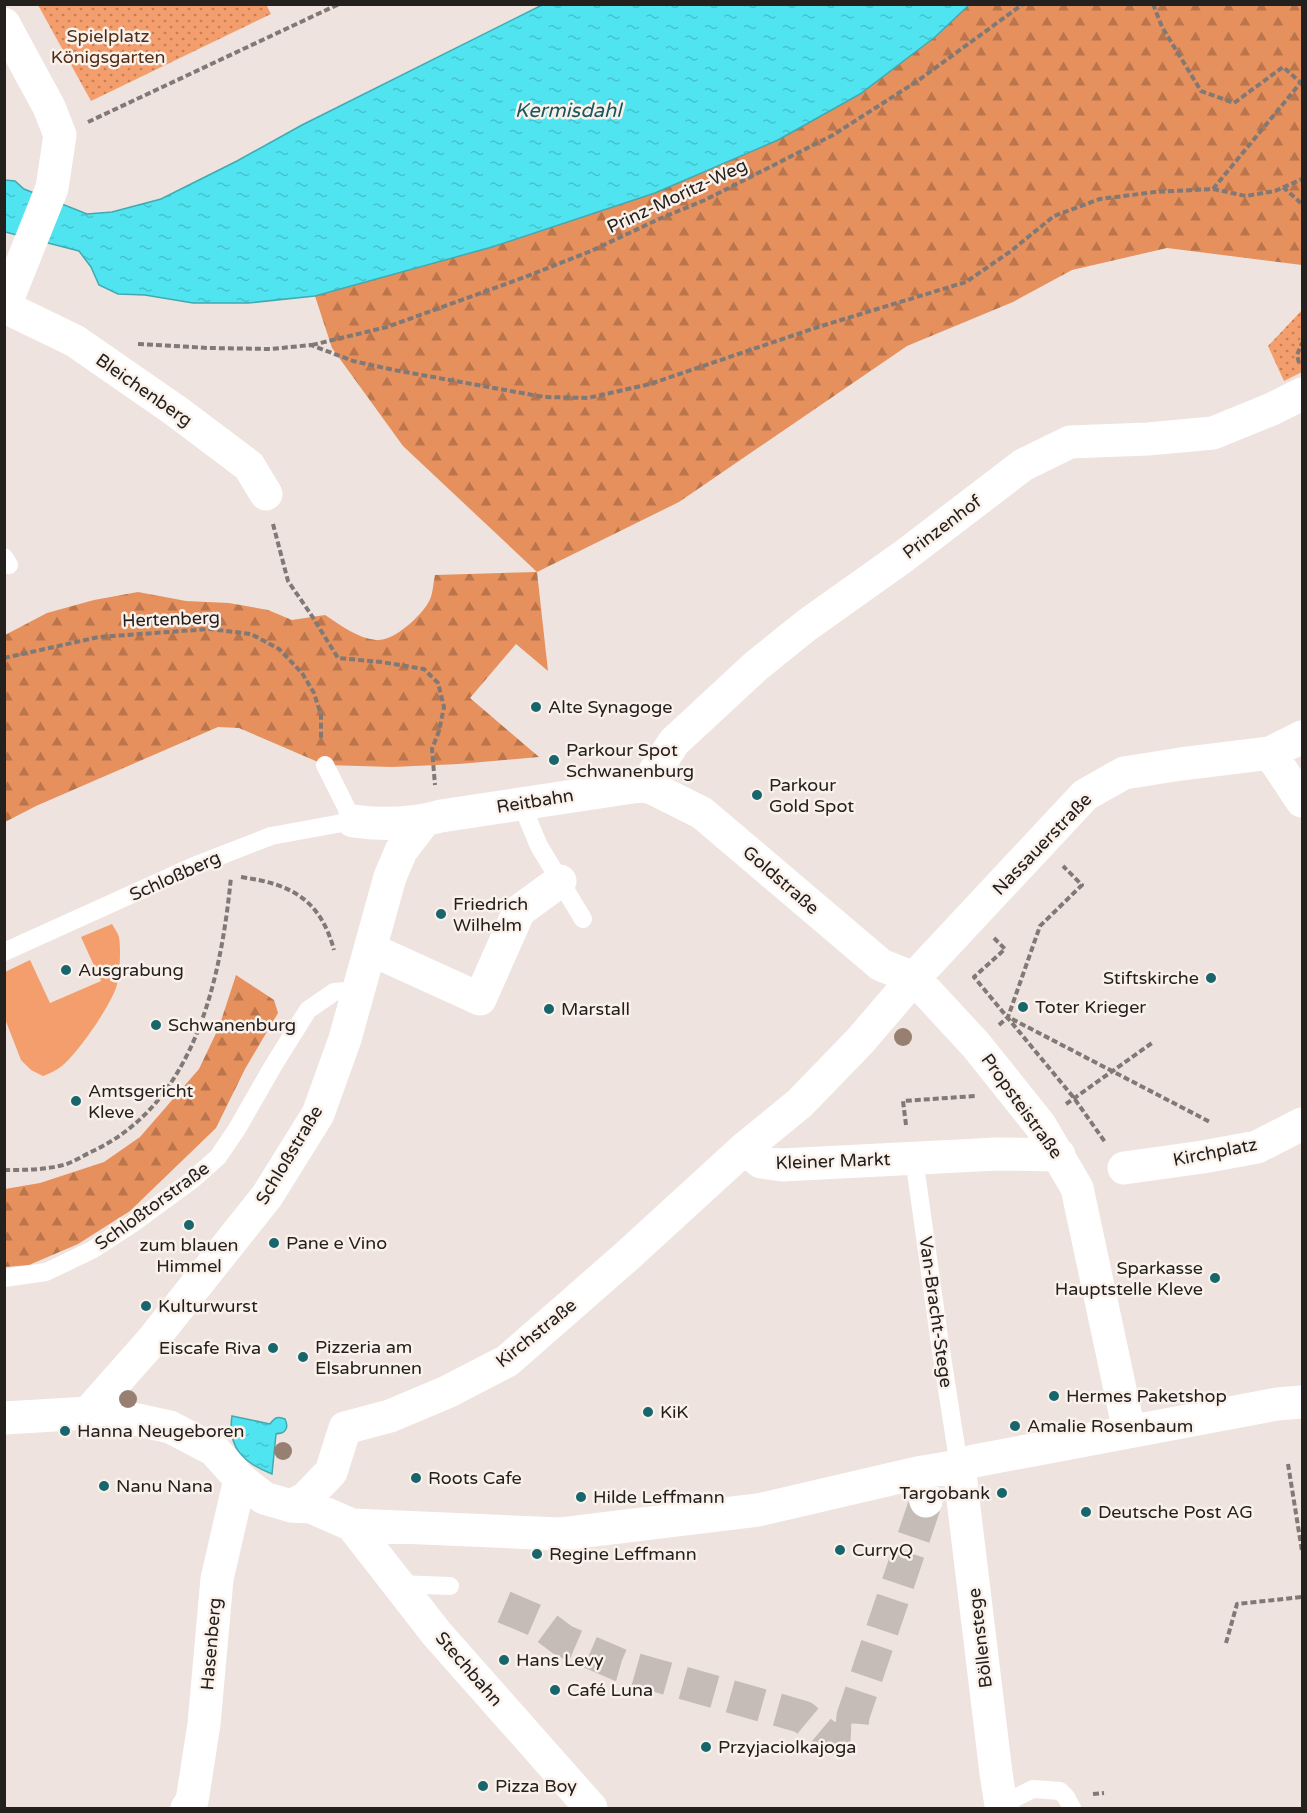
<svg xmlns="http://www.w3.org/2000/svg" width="1307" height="1813" font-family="'Varela Round',sans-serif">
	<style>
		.green { fill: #f39e6c }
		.forest { fill: url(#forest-firs) }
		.park { fill: url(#park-dots) }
		.water { fill: url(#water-ripples); stroke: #42a9b1; stroke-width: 1.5 }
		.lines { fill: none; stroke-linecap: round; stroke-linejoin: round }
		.street-tunnel { stroke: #c5bcb8; stroke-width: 33; stroke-dasharray: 33 16; stroke-linecap: butt }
		.path { stroke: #807976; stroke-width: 4; stroke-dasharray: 6 3; stroke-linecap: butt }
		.lane { stroke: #fff; stroke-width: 18 }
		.street { stroke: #fff; stroke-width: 33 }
		.tree { fill: #977f71 }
		.poi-dot { fill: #18666c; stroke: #fbf1eb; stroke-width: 2 }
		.labels { text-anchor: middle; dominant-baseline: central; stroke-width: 5; stroke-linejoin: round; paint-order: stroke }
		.park-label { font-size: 18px; fill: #502d17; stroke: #fbf1eb }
		.street-label { font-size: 18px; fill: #23201e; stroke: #fbf1eb }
		.poi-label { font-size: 18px; fill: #23201e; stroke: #fbf1eb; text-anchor: start }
		.water-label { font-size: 20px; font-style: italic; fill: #18575c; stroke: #fbf1eb }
	</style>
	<defs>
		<pattern id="forest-firs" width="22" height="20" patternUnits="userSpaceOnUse" patternTransform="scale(1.5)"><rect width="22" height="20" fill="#e6905d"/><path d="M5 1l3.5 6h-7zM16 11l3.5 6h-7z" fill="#ba754c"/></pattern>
		<pattern id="park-dots" width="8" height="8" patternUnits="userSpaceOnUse" patternTransform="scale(1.5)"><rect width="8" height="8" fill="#f39e6c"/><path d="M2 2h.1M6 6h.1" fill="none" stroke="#c48058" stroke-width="1.8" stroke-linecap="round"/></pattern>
		<pattern id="water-ripples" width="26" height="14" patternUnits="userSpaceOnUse" patternTransform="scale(1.5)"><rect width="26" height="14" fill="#4fe4f0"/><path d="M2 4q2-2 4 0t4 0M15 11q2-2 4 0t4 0" fill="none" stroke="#45c3cd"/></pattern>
	</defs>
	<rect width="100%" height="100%" fill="#eee3de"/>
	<!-- green -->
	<path class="green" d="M112 924C114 928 118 933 119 937 121 949 120 976 116 988 108 1009 80 1050 63 1065 57 1070 51 1073 43 1076L31 1070 21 1060 5 1019V972L30 960 50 1003 101 981 81 937Z"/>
	<!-- forest -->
	<path class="forest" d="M969 5H1302V265L1167 248 1072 270 1013 302 907 346 679 502 537 572 548 671 516 644 470 698 539 757 459 764 392 767 325 765 239 728 218 727 36 806 5 822V635L47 613 94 600 138 592 186 601 229 603 268 610 292 620 325 615C340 625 357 638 376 640 393 642 420 617 428 603 433 596 433 584 435 575L537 572 403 446 332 348 315 296 492 247 655 193 778 140 860 94 935 37Z
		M236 975 274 1000 278 1013 245 1069 216 1128 130 1211 78 1244 29 1265 5 1267V1189L40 1183 104 1162 140 1137 199 1069 219 1027Z"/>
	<!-- park -->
	<path class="park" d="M266 4 271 14 91 101 38 5Z
		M1302 310V372L1284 381 1268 346Z"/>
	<!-- water -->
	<path class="water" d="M542 5H969L935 37 860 94 778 140 655 193 492 247 315 296 248 303H193L145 295 118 294 99 285 91 267 79 251 5 232V180L15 181 24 189 87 214 112 212 161 199 237 161 302 125Z
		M232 1416 270 1424C275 1417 278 1416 285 1419 289 1427 286 1434 276 1434L272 1474C244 1463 227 1448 232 1416Z"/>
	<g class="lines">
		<!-- street-tunnel -->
		<path class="street-tunnel" d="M504 1607 537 1621 564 1641 620 1665 803 1717 828 1738 851 1739 853 1716 926 1501"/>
		<!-- path -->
		<path class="path" d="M1153 4 1162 27 1201 91 1234 103 1283 67 1301 83
			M88 122 339 4
			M1283 187 1302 204
			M1213 189 1302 81
			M138 344 209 348 271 349 311 345 353 361 394 370 544 397 588 398 650 384 818 327 966 282 1011 251 1054 216 1100 199 1155 192 1213 189 1246 196 1275 191 1302 179
			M312 345 387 327 525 277 591 251 659 219 705 200 833 135 916 82 1023 4
			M1299 363 1297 355 1302 343
			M273 524 288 581 310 613 338 658 381 662 424 669 438 683 444 707 439 731 432 749 435 785
			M4 658 99 637 210 629 251 634 279 649 302 673 314 693 321 715V740
			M241 877C291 884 320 899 334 950
			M994 938 1005 949 974 977 1074 1098 1105 1142
			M1012 1019 1210 1122
			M999 1025 1008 1017 1040 926 1082 885 1063 866
			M1066 1104 1152 1043
			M906 1125 903 1101 976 1096
			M4 1170C23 1170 41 1170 59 1166 71 1164 82 1156 93 1151 195 1103 221 979 231 877
			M1288 1464 1302 1551
			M1226 1643 1237 1604 1302 1597
			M1093 1794 1104 1793"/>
		<!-- lane -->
		<path class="lane" d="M4 557 9 565
			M521 803 539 846 583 919
			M4 952 194 866 271 836 353 821 325 765
			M914 1158 940 1344 959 1466
			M4 1278 46 1272 92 1250 132 1224 192 1180 218 1157 237 1129 273 1066 308 1010 334 992 358 990
			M398 1584 450 1586
			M1001 1805 1033 1789 1060 1791 1066 1797 1072 1808"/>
		<!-- street -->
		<path class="street" d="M4 24 49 107 60 135 52 188 4 308
			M5 307 75 341 176 411 249 466 266 494
			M1270 753 1302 801
			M646 785 702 813 881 965 914 978 976 1045 1040 1125 1077 1188 1129 1431
			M646 785 674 742 756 666 807 625 904 556 1023 465 1070 442 1148 439 1213 433 1272 409 1302 394
			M353 821C382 825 413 824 441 816L646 785
			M370 949 480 999 519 911 560 881
			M745 1148 761 1162 782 1165 997 1154 1059 1155
			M1124 1168 1203 1157 1257 1147 1302 1124
			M88 1413 150 1343 267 1196 318 1114 345 1039 390 877 401 851 424 821
			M4 1418 88 1413 129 1418 170 1427 214 1450 240 1479 264 1498 291 1506 311 1507 352 1525 561 1534 758 1510 917 1473 959 1466 974 1461 1277 1404 1302 1402
			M959 1466 996 1773 1001 1805 1003 1808
			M917 1473 926 1501
			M291 1506 306 1498 331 1472 345 1428 390 1416 447 1392 507 1361 627 1256 745 1148 800 1103 860 1041 914 978 1085 795 1124 773 1181 764 1270 753 1302 737
			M352 1525 437 1634 591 1808
			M187 1808 192 1801 204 1724 217 1579 240 1479"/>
	</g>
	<!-- trees -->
	<g class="tree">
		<circle cx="903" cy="1037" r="9"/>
		<circle cx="128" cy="1399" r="9"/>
		<circle cx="283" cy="1451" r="9"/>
	</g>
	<!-- markers -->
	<g class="poi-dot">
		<circle cx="536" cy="707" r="6"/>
		<circle cx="554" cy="760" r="6"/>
		<circle cx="757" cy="795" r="6"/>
		<circle cx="441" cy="914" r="6"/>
		<circle cx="66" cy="970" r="6"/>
		<circle cx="1211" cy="978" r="6"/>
		<circle cx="1023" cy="1007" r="6"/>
		<circle cx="549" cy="1009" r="6"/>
		<circle cx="156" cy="1025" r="6"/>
		<circle cx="76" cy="1101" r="6"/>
		<circle cx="189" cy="1225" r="6"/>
		<circle cx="274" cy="1243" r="6"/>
		<circle cx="1215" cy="1278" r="6"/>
		<circle cx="146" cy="1306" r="6"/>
		<circle cx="273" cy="1348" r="6"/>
		<circle cx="303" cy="1357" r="6"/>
		<circle cx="1054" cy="1396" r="6"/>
		<circle cx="648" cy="1412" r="6"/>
		<circle cx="1015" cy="1426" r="6"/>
		<circle cx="65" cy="1431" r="6"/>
		<circle cx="416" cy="1478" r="6"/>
		<circle cx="104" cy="1486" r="6"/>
		<circle cx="1002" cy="1493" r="6"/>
		<circle cx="581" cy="1497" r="6"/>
		<circle cx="1086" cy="1512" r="6"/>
		<circle cx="840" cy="1550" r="6"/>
		<circle cx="537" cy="1554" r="6"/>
		<circle cx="504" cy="1660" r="6"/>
		<circle cx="555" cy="1690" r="6"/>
		<circle cx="706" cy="1747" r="6"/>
		<circle cx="483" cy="1786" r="6"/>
	</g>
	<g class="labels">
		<!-- park labels -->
		<g class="park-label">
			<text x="108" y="36">Spielplatz<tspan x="108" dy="21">Königsgarten</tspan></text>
		</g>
		<!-- street labels -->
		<g class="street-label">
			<text transform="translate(677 196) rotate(-25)">Prinz-Moritz-Weg</text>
			<text transform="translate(144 390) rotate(35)">Bleichenberg</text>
			<text transform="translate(942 527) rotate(-37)">Prinzenhof</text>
			<text transform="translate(171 619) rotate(-2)">Hertenberg</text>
			<text transform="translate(535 801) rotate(-9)">Reitbahn</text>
			<text transform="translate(1042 844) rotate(-46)">Nassauerstraße</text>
			<text transform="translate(175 876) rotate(-24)">Schloßberg</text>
			<text transform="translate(781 880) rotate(41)">Goldstraße</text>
			<text transform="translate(1022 1106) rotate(54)">Propsteistraße</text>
			<text transform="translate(1215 1152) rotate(-11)">Kirchplatz</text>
			<text transform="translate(289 1155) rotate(-59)">Schloßstraße</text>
			<text transform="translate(833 1161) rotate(-2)">Kleiner Markt</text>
			<text transform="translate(152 1206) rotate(-36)">Schloßtorstraße</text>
			<text transform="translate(936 1312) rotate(82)">Van-Bracht-Stege</text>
			<text transform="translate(536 1333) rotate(-39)">Kirchstraße</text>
			<text transform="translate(980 1638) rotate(-97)">Böllenstege</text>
			<text transform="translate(211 1644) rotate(-85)">Hasenberg</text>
			<text transform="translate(469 1669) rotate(49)">Stechbahn</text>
		</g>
		<!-- poi labels -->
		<g class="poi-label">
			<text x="548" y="707">Alte Synagoge</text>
			<text x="566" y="750">Parkour Spot<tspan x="566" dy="21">Schwanenburg</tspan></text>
			<text x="769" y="785">Parkour<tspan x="769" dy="21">Gold Spot</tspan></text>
			<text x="453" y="904">Friedrich<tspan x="453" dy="21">Wilhelm</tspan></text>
			<text x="78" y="970">Ausgrabung</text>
			<text x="1199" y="978" text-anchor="end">Stiftskirche</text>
			<text x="1035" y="1007">Toter Krieger</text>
			<text x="561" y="1009">Marstall</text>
			<text x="168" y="1025">Schwanenburg</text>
			<text x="88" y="1091">Amtsgericht<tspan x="88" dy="21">Kleve</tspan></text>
			<text x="286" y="1243">Pane e Vino</text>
			<text x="189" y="1245" text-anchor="middle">zum blauen<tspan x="189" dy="21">Himmel</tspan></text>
			<text x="1203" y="1268" text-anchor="end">Sparkasse<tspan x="1203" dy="21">Hauptstelle Kleve</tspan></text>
			<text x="158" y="1306">Kulturwurst</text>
			<text x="315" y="1347">Pizzeria am<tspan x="315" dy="21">Elsabrunnen</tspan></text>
			<text x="261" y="1348" text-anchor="end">Eiscafe Riva</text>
			<text x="1066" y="1396">Hermes Paketshop</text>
			<text x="660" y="1412">KiK</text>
			<text x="1027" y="1426">Amalie Rosenbaum</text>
			<text x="77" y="1431">Hanna Neugeboren</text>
			<text x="428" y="1478">Roots Cafe</text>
			<text x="116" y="1486">Nanu Nana</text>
			<text x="990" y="1493" text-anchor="end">Targobank</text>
			<text x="593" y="1497">Hilde Leffmann</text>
			<text x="1098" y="1512">Deutsche Post AG</text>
			<text x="852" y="1550">CurryQ</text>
			<text x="549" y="1554">Regine Leffmann</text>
			<text x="516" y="1660">Hans Levy</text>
			<text x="567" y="1690">Café Luna</text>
			<text x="718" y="1747">Przyjaciolkajoga</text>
			<text x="495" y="1786">Pizza Boy</text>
		</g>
		<!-- water labels -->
		<g class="water-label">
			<text x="568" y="111">Kermisdahl</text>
		</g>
	</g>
	<!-- border -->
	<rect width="1307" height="1813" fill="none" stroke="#23201e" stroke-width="12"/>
</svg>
